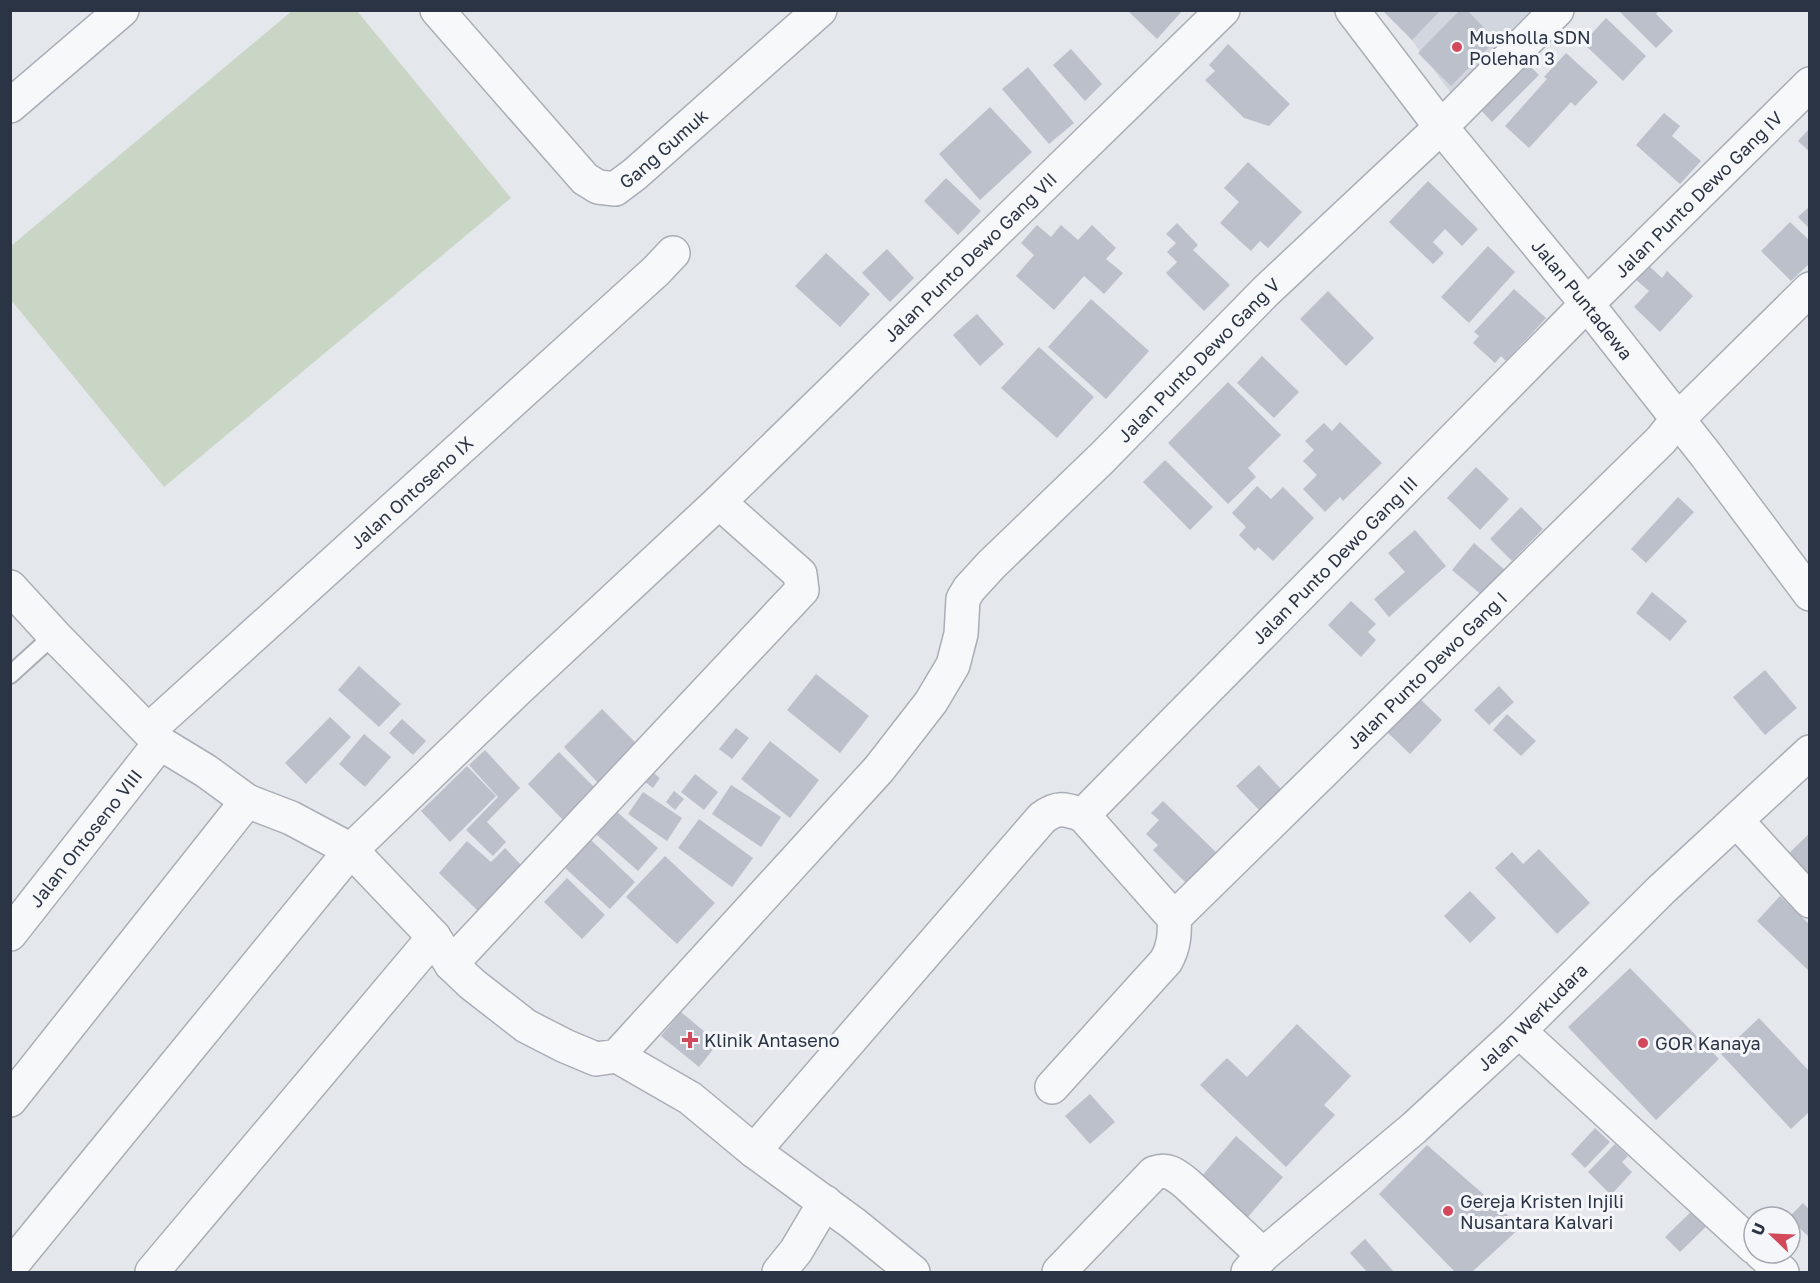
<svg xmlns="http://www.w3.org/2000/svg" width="1820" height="1283" font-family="'Golos Text',sans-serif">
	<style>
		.built { fill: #d2d6de }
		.green { fill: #c9d6c5 }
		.building { fill: #bbc0ca }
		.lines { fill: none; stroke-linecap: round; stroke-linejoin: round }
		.service-casing { stroke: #a9aeb7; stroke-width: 20 }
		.minor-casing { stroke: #a9aeb7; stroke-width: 36 }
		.tertiary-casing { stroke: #a9aeb7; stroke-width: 36 }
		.service { stroke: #f7f8fa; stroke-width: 16 }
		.minor { stroke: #f7f8fa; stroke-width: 33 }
		.tertiary { stroke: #f7f8fa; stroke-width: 33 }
		.poi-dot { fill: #d1495b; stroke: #f4f6f9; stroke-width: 2 }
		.labels { text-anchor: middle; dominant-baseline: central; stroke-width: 6; stroke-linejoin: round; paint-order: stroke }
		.poi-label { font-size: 18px; fill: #2b3445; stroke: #f4f6f9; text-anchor: start }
		.street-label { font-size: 18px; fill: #2b3445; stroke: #f4f6f9 }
	</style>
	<rect width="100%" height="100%" fill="#e4e7ec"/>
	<!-- built -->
	<path class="built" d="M1390 11H1534L1451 93Z"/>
	<!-- green -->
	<path class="green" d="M293 10 357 11 511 198 164 487 11 300V246Z"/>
	<!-- building -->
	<path class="building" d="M1127 10H1183L1157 39Z
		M1382 10H1441L1412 40Z
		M1460 10H1467L1496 40 1451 86 1418 53Z
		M1618 10H1659L1656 14 1673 31 1656 48Z
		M1606 18 1646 56 1623 81 1583 43Z
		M1228 44 1290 104 1269 126 1244 118 1205 80 1215 71 1209 65Z
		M1071 49 1102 84 1085 101 1053 65Z
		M1566 53 1598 82 1575 106 1571 102 1529 148 1505 126 1547 79 1544 77Z
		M1523 59 1539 75 1492 122 1477 106Z
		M1028 67 1074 123 1049 144 1002 89Z
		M990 107 1032 152 980 200 939 154Z
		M1664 113 1680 126 1672 136 1701 161 1680 184 1636 145Z
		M1810 128V152L1798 141Z
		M1248 162 1302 212 1268 248 1260 241 1251 251 1220 223 1239 202 1224 188Z
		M946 178 981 211 958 235 924 201Z
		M1428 181 1478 229 1462 246 1445 229 1433 242 1444 253 1433 264 1389 222Z
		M1810 206V229L1798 217Z
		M1790 222 1810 241V263L1791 281 1761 251Z
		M1177 223 1198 245 1193 250 1230 285 1204 311 1166 273 1177 262 1167 252 1176 243 1166 234Z
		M1037 225 1051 237 1061 225 1078 240 1092 225 1116 248 1106 259 1123 273 1104 294 1084 276 1054 310 1016 276 1034 255 1021 243Z
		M1488 246 1515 272 1469 323 1441 297Z
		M887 249 914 278 890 302 862 273Z
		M826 253 870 294 840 327 795 286Z
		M1648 265 1662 278 1667 271 1693 296 1660 332 1634 307 1649 291 1635 279Z
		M1514 289 1546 318 1506 361 1501 356 1495 363 1473 343 1479 336 1474 332Z
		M1328 291 1374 338 1346 366 1300 319Z
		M1091 299 1149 351 1106 399 1048 347Z
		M977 314 1004 344 980 366 953 335Z
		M1039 347 1094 397 1057 438 1001 388Z
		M1262 356 1299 392 1274 418 1237 383Z
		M1228 382 1281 435 1248 468 1256 477 1228 504 1168 443Z
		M1340 422 1382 463 1343 501 1340 497 1325 512 1303 489 1317 475 1303 461 1314 450 1305 441 1324 423 1332 431Z
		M1165 460 1213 507 1190 530 1143 482Z
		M1476 467 1509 499 1480 530 1447 498Z
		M1257 486 1271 499 1283 487 1314 518 1273 561 1258 547 1255 551 1239 535 1246 527 1232 513Z
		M1678 497 1694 512 1646 563 1631 549Z
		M1521 507 1543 529 1512 561 1490 539Z
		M1415 530 1446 566 1389 617 1374 599 1405 572 1388 553Z
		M1474 543 1505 570 1483 596 1452 570Z
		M1652 592 1687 621 1670 641 1636 613Z
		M1351 601 1376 624 1368 632 1376 640 1361 657 1328 625Z
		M359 666 401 704 379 727 338 690Z
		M1765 670 1797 708 1765 735 1733 697Z
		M816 674 869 716 840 753 787 710Z
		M1499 686 1514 702 1489 725 1474 710Z
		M1418 697 1442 720 1410 754 1386 731Z
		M602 709 639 746 600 785 564 747Z
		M1507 714 1536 741 1521 756 1493 730Z
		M330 717 351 737 306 784 285 763Z
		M402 719 426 741 413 755 389 733Z
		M736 728 749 738 732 759 719 749Z
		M364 734 391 757 365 787 339 764Z
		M770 741 819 780 790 818 741 779Z
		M485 750 520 788 487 822 506 842 493 856 466 830 498 797 469 765Z
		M559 752 597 790 565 822 528 784Z
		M644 765 660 778 653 788 636 775Z
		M1259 765 1282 790 1260 811 1236 786Z
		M467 766 496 796 450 842 421 811Z
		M695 774 718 792 704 810 681 792Z
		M731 785 781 817 761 847 712 814Z
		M674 791 684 799 675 810 666 802Z
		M643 792 682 818 667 841 628 814Z
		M1163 801 1218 854 1188 885 1153 850 1158 845 1146 834 1159 820 1151 813Z
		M616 811 658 848 638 871 596 834Z
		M699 819 753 858 732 887 678 848Z
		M1810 833V882L1785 857Z
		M591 840 635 882 610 909 565 868Z
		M467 841 491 862 505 848 524 868 479 912 439 873Z
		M1539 849 1590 903 1557 934 1495 868 1512 852 1523 864Z
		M665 856 715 903 677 944 626 897Z
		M567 878 605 915 582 939 544 902Z
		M1470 891 1496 918 1470 943 1444 916Z
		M1780 896 1810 925V972L1757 921Z
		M1630 968 1719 1059 1656 1120 1568 1027Z
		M681 1012 718 1043 699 1067 661 1036Z
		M1759 1018 1810 1072V1111L1791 1129 1721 1054Z
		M1297 1024 1351 1076 1324 1105 1335 1115 1286 1167 1200 1085 1227 1058 1247 1077Z
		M1090 1094 1115 1122 1090 1144 1065 1116Z
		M1595 1128 1610 1142 1585 1168 1571 1154Z
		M1236 1136 1283 1177 1247 1218 1201 1177Z
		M1615 1144 1628 1156 1622 1162 1632 1172 1611 1195 1588 1172Z
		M1427 1145 1521 1227 1472 1272H1455L1379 1194Z
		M1803 1203 1810 1210V1238L1790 1219V1216Z
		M1697 1206 1712 1221 1680 1252 1665 1237Z
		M1365 1239 1394 1272H1367L1350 1253Z"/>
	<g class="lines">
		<!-- service casing -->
		<g class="service-casing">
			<path id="service" d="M10 675 54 635"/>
		</g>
		<!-- minor casing -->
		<g class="minor-casing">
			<g id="minor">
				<path id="s1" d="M437 10 585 179 598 187 615 189 635 174 820 10"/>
				<path d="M10 106 122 10"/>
				<path id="s2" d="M10 587 54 635 160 743 206 771 247 801 291 818 351 850 434 937 451 964 472 984 526 1026 565 1046 596 1059 617 1056 879 769 931 702 953 665 961 634 963 599 969 589 991 565 1102 458 1266 291 1441 127 1557 10"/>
				<path id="s3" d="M149 730 656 271 673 253"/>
				<path id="s4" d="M1083 815 1587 304 1810 84"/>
				<path d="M1737 821 1810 901"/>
				<path id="s5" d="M1174 918 1661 440 1677 420 1810 289"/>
				<path id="s6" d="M10 934 160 743"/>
				<path d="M451 964 802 590 800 574 719 502"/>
				<path d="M1519 1031 1754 1247"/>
				<path d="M617 1056 690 1098 754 1151 854 1224 913 1272"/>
				<path d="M10 1100 247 801"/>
				<path d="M754 1151 1042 818C1058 806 1065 809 1083 815L1174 918C1175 934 1174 947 1166 961L1052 1087"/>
				<path d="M1761 1253 1782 1272"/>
				<path id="s7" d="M10 1267 351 850 518 689 719 502 1223 10"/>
				<path d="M152 1272 434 937"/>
				<path d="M779 1272 796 1251 825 1202"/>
				<path d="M1059 1272 1154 1173C1168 1168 1176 1175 1187 1184L1263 1255"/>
				<path id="s8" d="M1248 1272 1263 1255 1414 1128 1519 1031 1661 890 1810 752"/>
			</g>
		</g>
		<!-- tertiary casing -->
		<g class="tertiary-casing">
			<g id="tertiary">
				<path id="s9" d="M1352 10 1441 127 1587 304 1706 455 1810 594"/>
			</g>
		</g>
		<!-- service -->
		<use href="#service" class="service"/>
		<!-- minor -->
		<use href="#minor" class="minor"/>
		<!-- tertiary -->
		<use href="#tertiary" class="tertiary"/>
	</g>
	<!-- markers -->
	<g class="poi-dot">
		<circle cx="1457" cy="47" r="6"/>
		<path d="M687 1031h6v6h6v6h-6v6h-6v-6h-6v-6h6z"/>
		<circle cx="1643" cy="1043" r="6"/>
		<circle cx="1448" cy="1211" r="6"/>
	</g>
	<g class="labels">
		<!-- poi labels -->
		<g class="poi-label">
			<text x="1469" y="37">Musholla SDN<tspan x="1469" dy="21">Polehan 3</tspan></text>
			<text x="704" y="1040">Klinik Antaseno</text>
			<text x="1655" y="1043">GOR Kanaya</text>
			<text x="1460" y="1201">Gereja Kristen Injili<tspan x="1460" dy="21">Nusantara Kalvari</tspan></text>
		</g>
		<!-- street labels -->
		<g class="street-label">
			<text stroke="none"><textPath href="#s1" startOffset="320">Gang Gumuk</textPath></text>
			<text stroke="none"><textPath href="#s4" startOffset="874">Jalan Punto Dewo Gang IV</textPath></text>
			<text stroke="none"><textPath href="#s7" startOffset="1396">Jalan Punto Dewo Gang VII</textPath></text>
			<text stroke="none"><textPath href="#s9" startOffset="370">Jalan Puntadewa</textPath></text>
			<text stroke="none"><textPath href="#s2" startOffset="1704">Jalan Punto Dewo Gang V</textPath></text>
			<text stroke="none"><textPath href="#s3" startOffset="354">Jalan Ontoseno IX</textPath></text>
			<text stroke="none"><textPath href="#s4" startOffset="358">Jalan Punto Dewo Gang III</textPath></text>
			<text stroke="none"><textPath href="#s5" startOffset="354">Jalan Punto Dewo Gang I</textPath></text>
			<text stroke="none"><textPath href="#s6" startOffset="122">Jalan Ontoseno VIII</textPath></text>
			<text stroke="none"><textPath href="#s8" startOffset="382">Jalan Werkudara</textPath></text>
		</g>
	</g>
	<!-- border -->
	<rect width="1820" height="1283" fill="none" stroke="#2b3445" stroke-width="24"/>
	<!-- north arrow -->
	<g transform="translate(1772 1235) rotate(293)"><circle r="28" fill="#f4f6f9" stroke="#a4a8b1" stroke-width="1.5"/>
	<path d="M0-4.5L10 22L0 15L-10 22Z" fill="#d1495b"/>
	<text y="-9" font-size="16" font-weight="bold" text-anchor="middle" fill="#2b3445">U</text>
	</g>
</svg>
